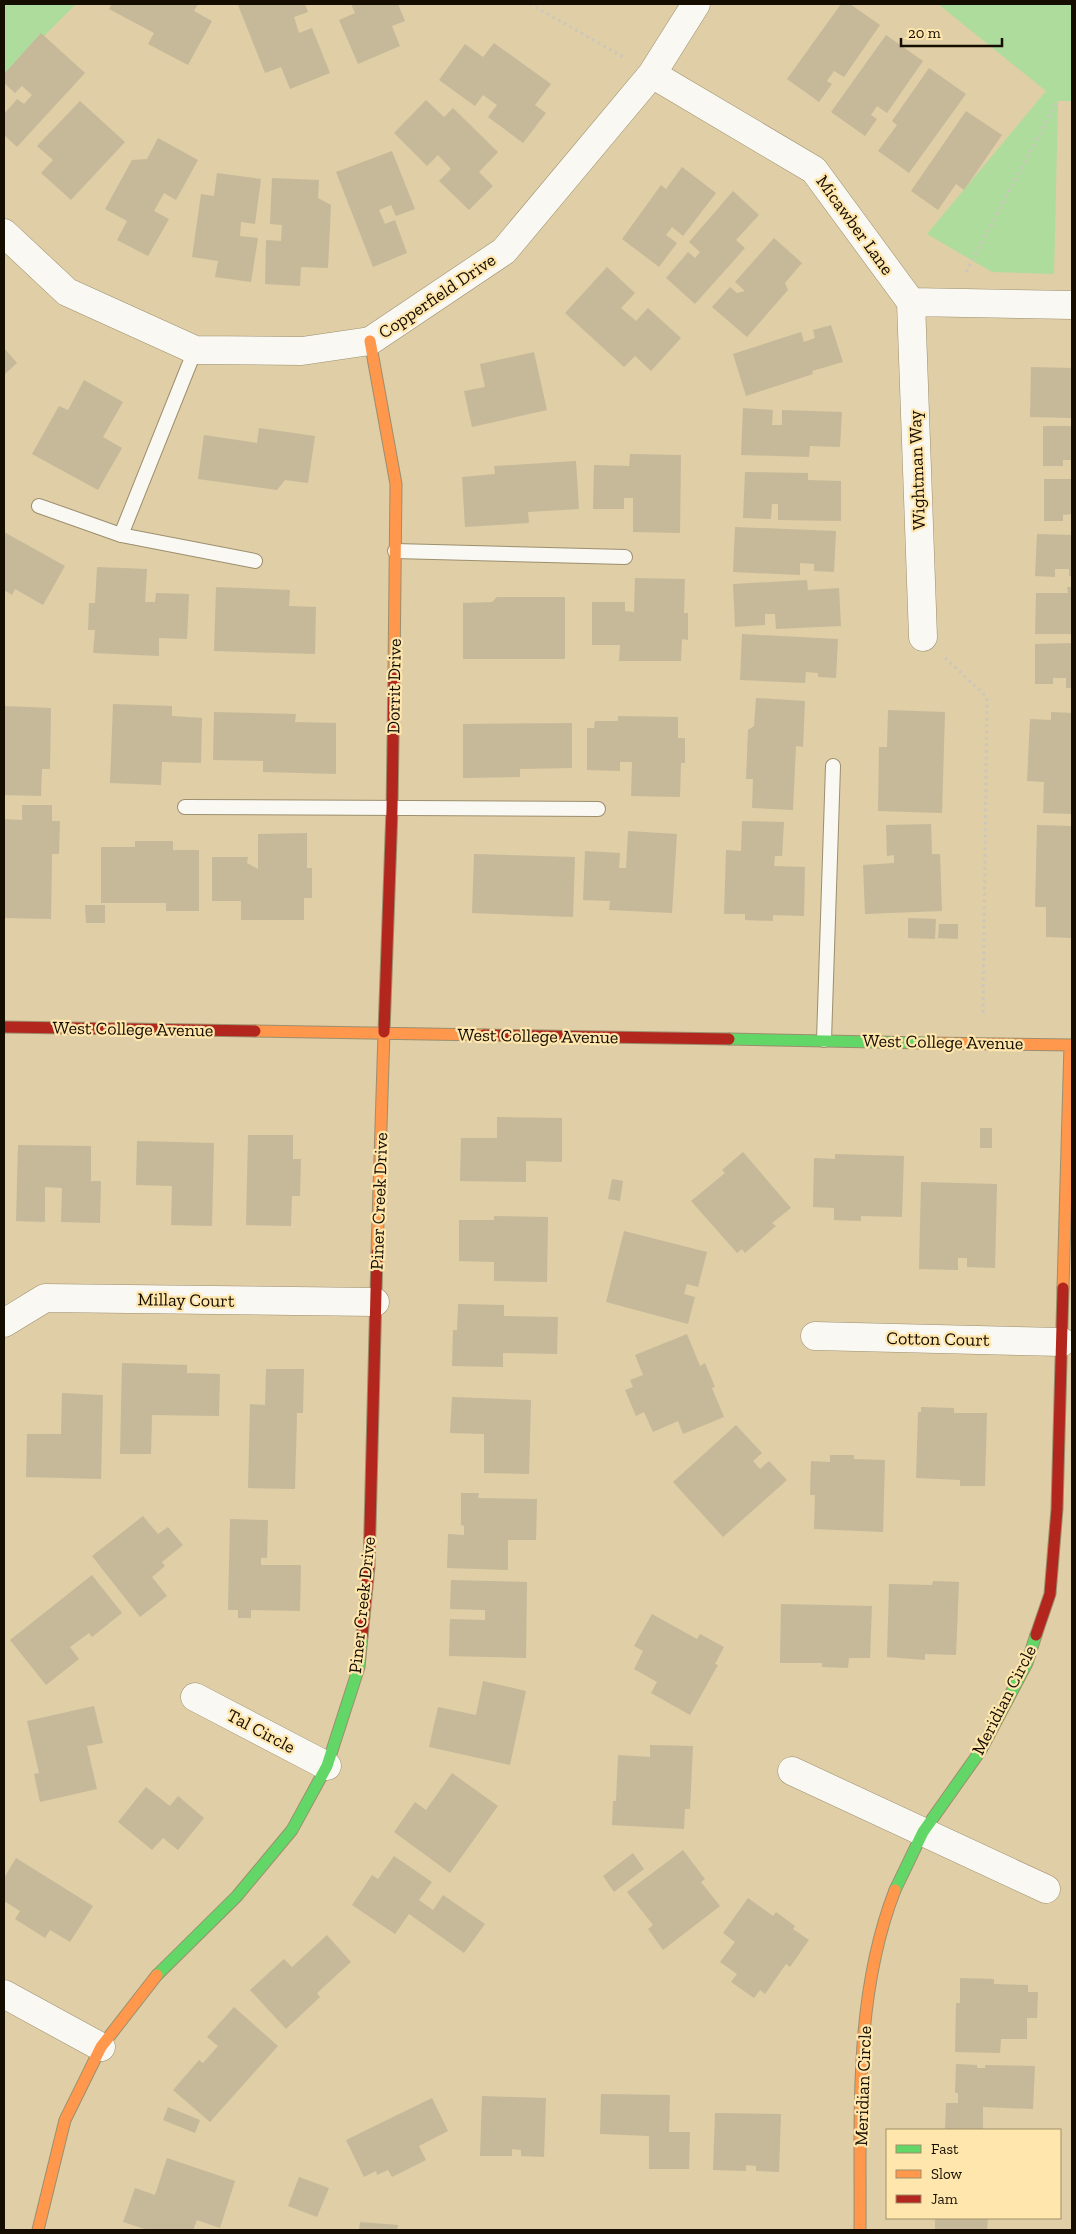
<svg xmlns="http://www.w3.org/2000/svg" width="1076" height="2234" font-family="'Zilla Slab',serif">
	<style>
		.green { fill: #addc9d }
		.building { fill: #c6b999 }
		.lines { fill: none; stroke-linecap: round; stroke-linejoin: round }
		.lane-casing { stroke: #9c8f6e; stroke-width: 16 }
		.street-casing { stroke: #9c8f6e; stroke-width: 29 }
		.fast-casing { stroke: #9c8f6e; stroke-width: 13 }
		.slow-casing { stroke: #9c8f6e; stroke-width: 13 }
		.jam-casing { stroke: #9c8f6e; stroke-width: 13 }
		.path { stroke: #ccc7bb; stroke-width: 3; stroke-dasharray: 2.5 4; stroke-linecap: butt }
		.lane { stroke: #faf8f2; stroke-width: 14 }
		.street { stroke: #faf8f2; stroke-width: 28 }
		.fast { stroke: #63d668; stroke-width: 11 }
		.slow { stroke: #ff974d; stroke-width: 11 }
		.jam { stroke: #b3261e; stroke-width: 11 }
		.labels { text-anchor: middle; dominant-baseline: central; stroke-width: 4.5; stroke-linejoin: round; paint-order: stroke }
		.street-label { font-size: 18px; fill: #150d00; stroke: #fee6ad }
	</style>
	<rect width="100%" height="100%" fill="#dfcea6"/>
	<!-- green -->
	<path class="green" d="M4 4H76L4 76Z
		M938 4H1072V101H1058L1054 274 992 272 927 234 1046 91Z"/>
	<!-- building -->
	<path class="building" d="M112 4H198L194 11 212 21 188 65 148 44 154 33 109 9Z
		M241 4H305L308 12 294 17 299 33 312 28 330 73 290 89 281 67 265 73 238 5Z
		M351 4H398L405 21 392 26 400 46 358 64 339 20 355 13Z
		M841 4H850L880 25 844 77 834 71 827 81 832 84 819 102 787 79Z
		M41 33 85 73 17 147 4 135V114L17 99 24 104 32 95 22 86 15 93 4 83V74Z
		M886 35 923 61 887 113 877 106 871 115 877 119 865 136 831 112Z
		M494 43 551 84 535 105 546 113 523 143 488 117 497 105 483 95 475 106 439 80 465 44 483 57Z
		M929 68 966 94 909 173 878 151 897 125 892 121Z
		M426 100 444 117 453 108 498 152 479 172 493 186 469 210 439 181 451 169 438 155 427 166 394 133Z
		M80 101 125 142 71 200 41 173 53 160 37 146Z
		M966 111 1002 135 964 190 956 184 938 210 911 191Z
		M158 138 198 160 176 200 164 193 154 211 169 219 148 256 117 240 127 221 105 209 132 160 147 159Z
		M392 151 415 209 396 216 391 205 379 210 385 224 395 220 407 253 373 267 336 172Z
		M682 167 716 193 683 236 672 227 666 235 677 243 659 267 622 239 661 185 666 189Z
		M217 173 261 179 255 224 241 222 240 236 258 238 251 282 215 277 218 261 192 257 201 194 214 196Z
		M272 178 319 180 318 198 331 205 328 268 301 267 300 286 265 284 266 240 281 241 282 225 270 224Z
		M733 191 759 215 736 240 745 248 695 304 666 278 688 252 695 258 700 252 689 242Z
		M774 238 802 263 785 283 788 290 747 337 712 307 730 287 737 293 745 291 735 282Z
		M607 267 635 293 621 308 636 321 648 308 681 338 651 371 635 356 624 367 565 313Z
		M831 325 843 362 812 371 813 374 746 396 733 354 801 332 804 342 815 338 813 330Z
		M4 348 17 363 4 375Z
		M534 352 547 410 472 427 464 391 485 387 480 364Z
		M1031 367 1072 368V418L1030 417Z
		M84 380 123 402 103 437 122 448 98 490 32 454 59 406 68 410Z
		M743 408 773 410 772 425H782V410L842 412 840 447 810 446 809 457 741 455Z
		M1043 426H1072V460H1063V466H1043Z
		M259 428 315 436 308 483 285 480 277 490 198 479 204 435 257 443Z
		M630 454 681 455 680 533 633 532V498H624V509H593L594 465 629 466Z
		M576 461 579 509 528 512 529 523 465 527 462 477 495 474 494 466Z
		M745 472 808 473V480L841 481V521L778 520V504H772L771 519 743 518Z
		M1044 479H1072V514L1063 515V521H1044Z
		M735 527 836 531 834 572 814 571V564L800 563V575L733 572Z
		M4 532 65 566 43 605 15 589 12 595 4 590Z
		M1037 534 1072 535V576H1069V569H1055V577L1035 576Z
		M97 567 147 569 145 602H155L156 593 189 594 187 639 159 638V656L93 653 95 630H88L89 603H95Z
		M635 578 685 579 684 613H688V640L682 639 681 661H619L620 645H592V602H625V611L634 612Z
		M807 580 808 590 839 588 841 626 776 629 775 614H765V625L735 627 733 584Z
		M216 587 290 590 289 606 316 607 315 654 214 651Z
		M1067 587H1072V634H1035L1036 593H1068Z
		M497 597H565V659H463V603L492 602Z
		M742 634 838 639 836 678 818 677V673L806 672 805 683 740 680Z
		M1072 643V688H1066V678H1053V684H1035V644Z
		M756 698 805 701 803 747 796 746 793 810 752 808 753 779H746L748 730 754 726Z
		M113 704 172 706V716L202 718 201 763 162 762 161 785 110 783Z
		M4 706 51 708 50 769H42L41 796 4 795Z
		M888 710 945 712 942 813 878 811 879 747H887Z
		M214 712 296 714 295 722 336 723V774L263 772V761L213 760Z
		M1051 712 1072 713V814L1043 813 1044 782 1027 781 1030 719 1051 720Z
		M618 716 678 717V738H685V763H681L680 797 631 796 632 762H620V771L587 770V728H594L595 721H618Z
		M572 723V768L520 769V777L463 778V724Z
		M22 805H52V821H60L59 854H52L51 919 4 918V819L22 820Z
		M742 821 784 822 782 856H775L774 866 805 867 804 916 773 915V921L745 920V914H724L726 850 741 851Z
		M931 824 932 854H940L942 911 865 914 863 865 894 863V855L887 856 886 825Z
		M1037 825 1072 826V938L1046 937V907H1035Z
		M628 831 677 834 672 913 609 910 610 901 583 900 585 851 620 853 619 868H626Z
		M307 833V868H312V898H304V920H241V901H212V857H248L247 863 258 869V834Z
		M135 841H173V850H199V911H166V903H101V847H135Z
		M474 854 575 857 573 917 472 913Z
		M85 905H105V923H86Z
		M908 918 936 919 935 939 908 938Z
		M939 924H958V939L938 938Z
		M497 1117 562 1118V1162L526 1161V1182L460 1181 461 1138H497Z
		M980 1128H992V1148H980Z
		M248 1135H293V1159H301L300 1196H292L291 1226 246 1225Z
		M137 1141 214 1143 212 1226 171 1225 172 1186 136 1185Z
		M18 1145 91 1146V1181H101L100 1223 61 1222 62 1188 45 1187V1222L16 1221Z
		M743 1152 791 1208 772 1223 776 1226 745 1253 742 1249 737 1253 691 1201 725 1173 722 1170Z
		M835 1154 904 1156 902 1217 861 1216V1221L834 1220V1208L813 1207 814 1158 835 1159Z
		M612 1179 623 1181 620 1201 608 1199Z
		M921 1182 997 1184 995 1268 967 1267V1258H958V1270L919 1269Z
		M494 1216 548 1217 547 1282 494 1281V1262L459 1261V1220H494Z
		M624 1231 707 1252 698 1287 687 1284 684 1294 695 1297 688 1324 606 1302Z
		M458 1304 504 1305V1316L558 1317 557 1354 503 1353V1367L452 1366 453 1330H457Z
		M687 1334 700 1366 705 1363 715 1387 712 1388 724 1417 683 1434 678 1421 653 1432 644 1412 636 1416 625 1390 633 1387 630 1380 643 1375 635 1355Z
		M122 1363 187 1365V1373L220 1374 219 1416 152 1415 151 1454H120Z
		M266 1369H304L303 1413H297L295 1489 248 1488 250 1404 265 1405Z
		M62 1393 103 1395 101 1479 26 1477 27 1434H61Z
		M452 1397 531 1400 529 1474 484 1473V1434L450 1433Z
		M921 1407 954 1408V1413H987L985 1486H960V1480L916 1478 918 1412H921Z
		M736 1425 762 1453 753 1461 760 1469 769 1461 787 1480 723 1537 673 1482Z
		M830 1455H854V1459L885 1460 883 1532 814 1529 815 1495H810L811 1461 830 1462Z
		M461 1493H479L478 1498 537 1499 536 1540H508V1570L447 1568 448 1534 464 1535V1526L461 1525Z
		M143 1516 158 1534 168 1527 183 1545 162 1562 165 1566 152 1577 167 1596 140 1617 92 1556Z
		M230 1519 268 1520 267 1558H261V1565H301L300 1611 251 1610V1618H238V1610H228Z
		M92 1575 122 1613 92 1637 89 1633 70 1647 79 1659 46 1685 10 1640Z
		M451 1580 527 1582 526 1658 449 1656 450 1619 485 1620V1610L450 1609Z
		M933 1581 959 1582 956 1655 925 1654V1660L887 1657 889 1584 932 1585Z
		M781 1604 872 1606 870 1658H849L848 1668 822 1667V1663H780Z
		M652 1614 697 1639 700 1634 724 1647 715 1664 718 1665 690 1715 651 1693 657 1682 634 1669 643 1651 634 1646Z
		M483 1681 526 1691 510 1765 429 1747 438 1707 476 1715Z
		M94 1706 103 1743 87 1746 97 1789 40 1802 34 1774 39 1773 27 1721Z
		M650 1745 693 1746 690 1809H685L684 1829 612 1825 613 1801H616L618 1755 650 1757Z
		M452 1773 498 1806 450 1873 394 1832 415 1802 426 1810Z
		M146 1787 170 1806 178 1796 204 1818 178 1850 163 1838 152 1850 118 1822Z
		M683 1850 705 1879 701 1882 720 1906 663 1950 648 1929 653 1925 627 1892Z
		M633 1853 644 1869 614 1892 603 1876Z
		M394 1856 432 1882 419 1900 433 1910 443 1895 485 1924 464 1953 409 1914 395 1934 352 1905 372 1875 378 1879Z
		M16 1858 93 1906 70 1942 50 1930 45 1938 15 1919 20 1911 4 1901V1878Z
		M748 1898 773 1916 776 1912 795 1926 793 1929 809 1940 790 1967 786 1964 765 1994 760 1990 754 1998 731 1982 737 1974 720 1962 735 1942 723 1933Z
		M327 1935 351 1962 317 1993 320 1997 286 2029 250 1990 284 1959 292 1967Z
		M960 1978 994 1979V1984L1028 1985V1992H1038L1037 2018H1027V2039H1001L1000 2053 955 2052 956 2003H960Z
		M234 2007 278 2046 210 2122 173 2090 199 2060 203 2063 218 2046 207 2037Z
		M956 2064 977 2065V2068H985V2065L1035 2066 1033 2109 983 2107V2130H945L946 2103H958V2093H955Z
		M601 2094 670 2095 669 2132H690L689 2169H649V2136L600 2134Z
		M482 2096 546 2098 544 2157 521 2156V2150L512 2149V2156H480Z
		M432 2098 448 2131 419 2146 426 2160 392 2177 388 2170 377 2175 376 2171 364 2177 346 2140Z
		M168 2107 200 2120 195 2133 163 2120Z
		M715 2113 781 2114 779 2172 756 2171V2166L746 2165V2171L713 2170Z
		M167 2158 235 2181 220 2228 197 2220 193 2230H148L123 2222 135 2188 155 2195Z
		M299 2177 329 2188 317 2217 288 2206Z
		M935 2218H988L987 2230H935Z
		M360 2222 398 2225 397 2230H359Z"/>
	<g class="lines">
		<!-- lane casing -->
		<g class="lane-casing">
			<path id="lane" d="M39 506 121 535 255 561
				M121 535 195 350
				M395 551 625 557
				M185 807 598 809
				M824 1040 833 766"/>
		</g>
		<!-- street casing -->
		<g class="street-casing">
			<path id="street" d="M652 74 814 170 911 302 1072 305
				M4 233 67 292 195 350 302 351 370 341 504 251 652 74 696 4
				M911 302 923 637
				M4 1323 45 1298 375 1302
				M815 1336 1062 1342
				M195 1697 327 1766
				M792 1771 1046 1889
				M4 1994 101 2047"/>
		</g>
		<!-- fast casing -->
		<g class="fast-casing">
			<path id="fast" d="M729 1039 927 1043
				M895 1890 923 1832 981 1750 1027 1663 1036 1635
				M157 1975 237 1896 292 1830 327 1766 359 1667 362 1636"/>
		</g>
		<!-- slow casing -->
		<g class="slow-casing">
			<path id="slow" d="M370 341 396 484 394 672
				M255 1031 484 1035
				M927 1043 1072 1045
				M377 1253 384 1032
				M1063 1288 1070 1045
				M38 2230 65 2120 101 2047 157 1975
				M860 2230C861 2117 853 1998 895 1890"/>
		</g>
		<!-- jam casing -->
		<g class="jam-casing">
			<path id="jam" d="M4 1027 255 1031
				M384 1032 392 809 394 672
				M484 1035 729 1039
				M1036 1635 1050 1594 1057 1509 1063 1288
				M362 1636 369 1567 377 1253"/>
		</g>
		<!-- path -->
		<path class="path" d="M530 4 625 58
			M966 272 1058 100
			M945 658 987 697 983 1013"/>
		<!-- lane -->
		<use href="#lane" class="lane"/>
		<!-- street -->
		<use href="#street" class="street"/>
		<!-- fast -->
		<use href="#fast" class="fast"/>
		<!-- slow -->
		<use href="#slow" class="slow"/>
		<!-- jam -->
		<use href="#jam" class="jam"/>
	</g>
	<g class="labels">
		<!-- street labels -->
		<g class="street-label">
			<text transform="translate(855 225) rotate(54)">Micawber Lane</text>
			<text transform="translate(437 296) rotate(-34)">Copperfield Drive</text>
			<text transform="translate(917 470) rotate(-92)">Wightman Way</text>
			<text transform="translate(394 686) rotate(-89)">Dorrit Drive</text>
			<text transform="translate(133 1029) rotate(1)">West College Avenue</text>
			<text transform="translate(538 1036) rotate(1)">West College Avenue</text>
			<text transform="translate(943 1042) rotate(1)">West College Avenue</text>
			<text transform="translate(379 1201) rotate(-88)">Piner Creek Drive</text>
			<text transform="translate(186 1300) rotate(1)">Millay Court</text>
			<text transform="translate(938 1339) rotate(1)">Cotton Court</text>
			<text transform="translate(362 1605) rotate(-84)">Piner Creek Drive</text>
			<text transform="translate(1004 1700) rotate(-63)">Meridian Circle</text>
			<text transform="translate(261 1731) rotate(28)">Tal Circle</text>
			<text transform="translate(863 2086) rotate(-88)">Meridian Circle</text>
		</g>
	</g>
	<!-- border -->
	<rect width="1076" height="2234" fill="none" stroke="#150d00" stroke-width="10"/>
	<!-- legend -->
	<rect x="886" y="2129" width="175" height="90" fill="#fee6ad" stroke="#a18f68"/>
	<rect x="896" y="2145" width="25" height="8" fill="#63d668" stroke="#a18f68"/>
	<text x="931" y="2154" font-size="15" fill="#150d00">Fast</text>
	<rect x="896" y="2170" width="25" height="8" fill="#ff974d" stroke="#a18f68"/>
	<text x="931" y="2179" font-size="15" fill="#150d00">Slow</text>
	<rect x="896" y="2195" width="25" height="8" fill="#b3261e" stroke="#a18f68"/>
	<text x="931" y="2204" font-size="15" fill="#150d00">Jam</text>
	<!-- scale -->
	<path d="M901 38v8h101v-8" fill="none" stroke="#150d00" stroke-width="2.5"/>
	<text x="908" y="38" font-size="15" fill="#150d00" stroke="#fee6ad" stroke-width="4" paint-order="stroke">20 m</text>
</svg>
